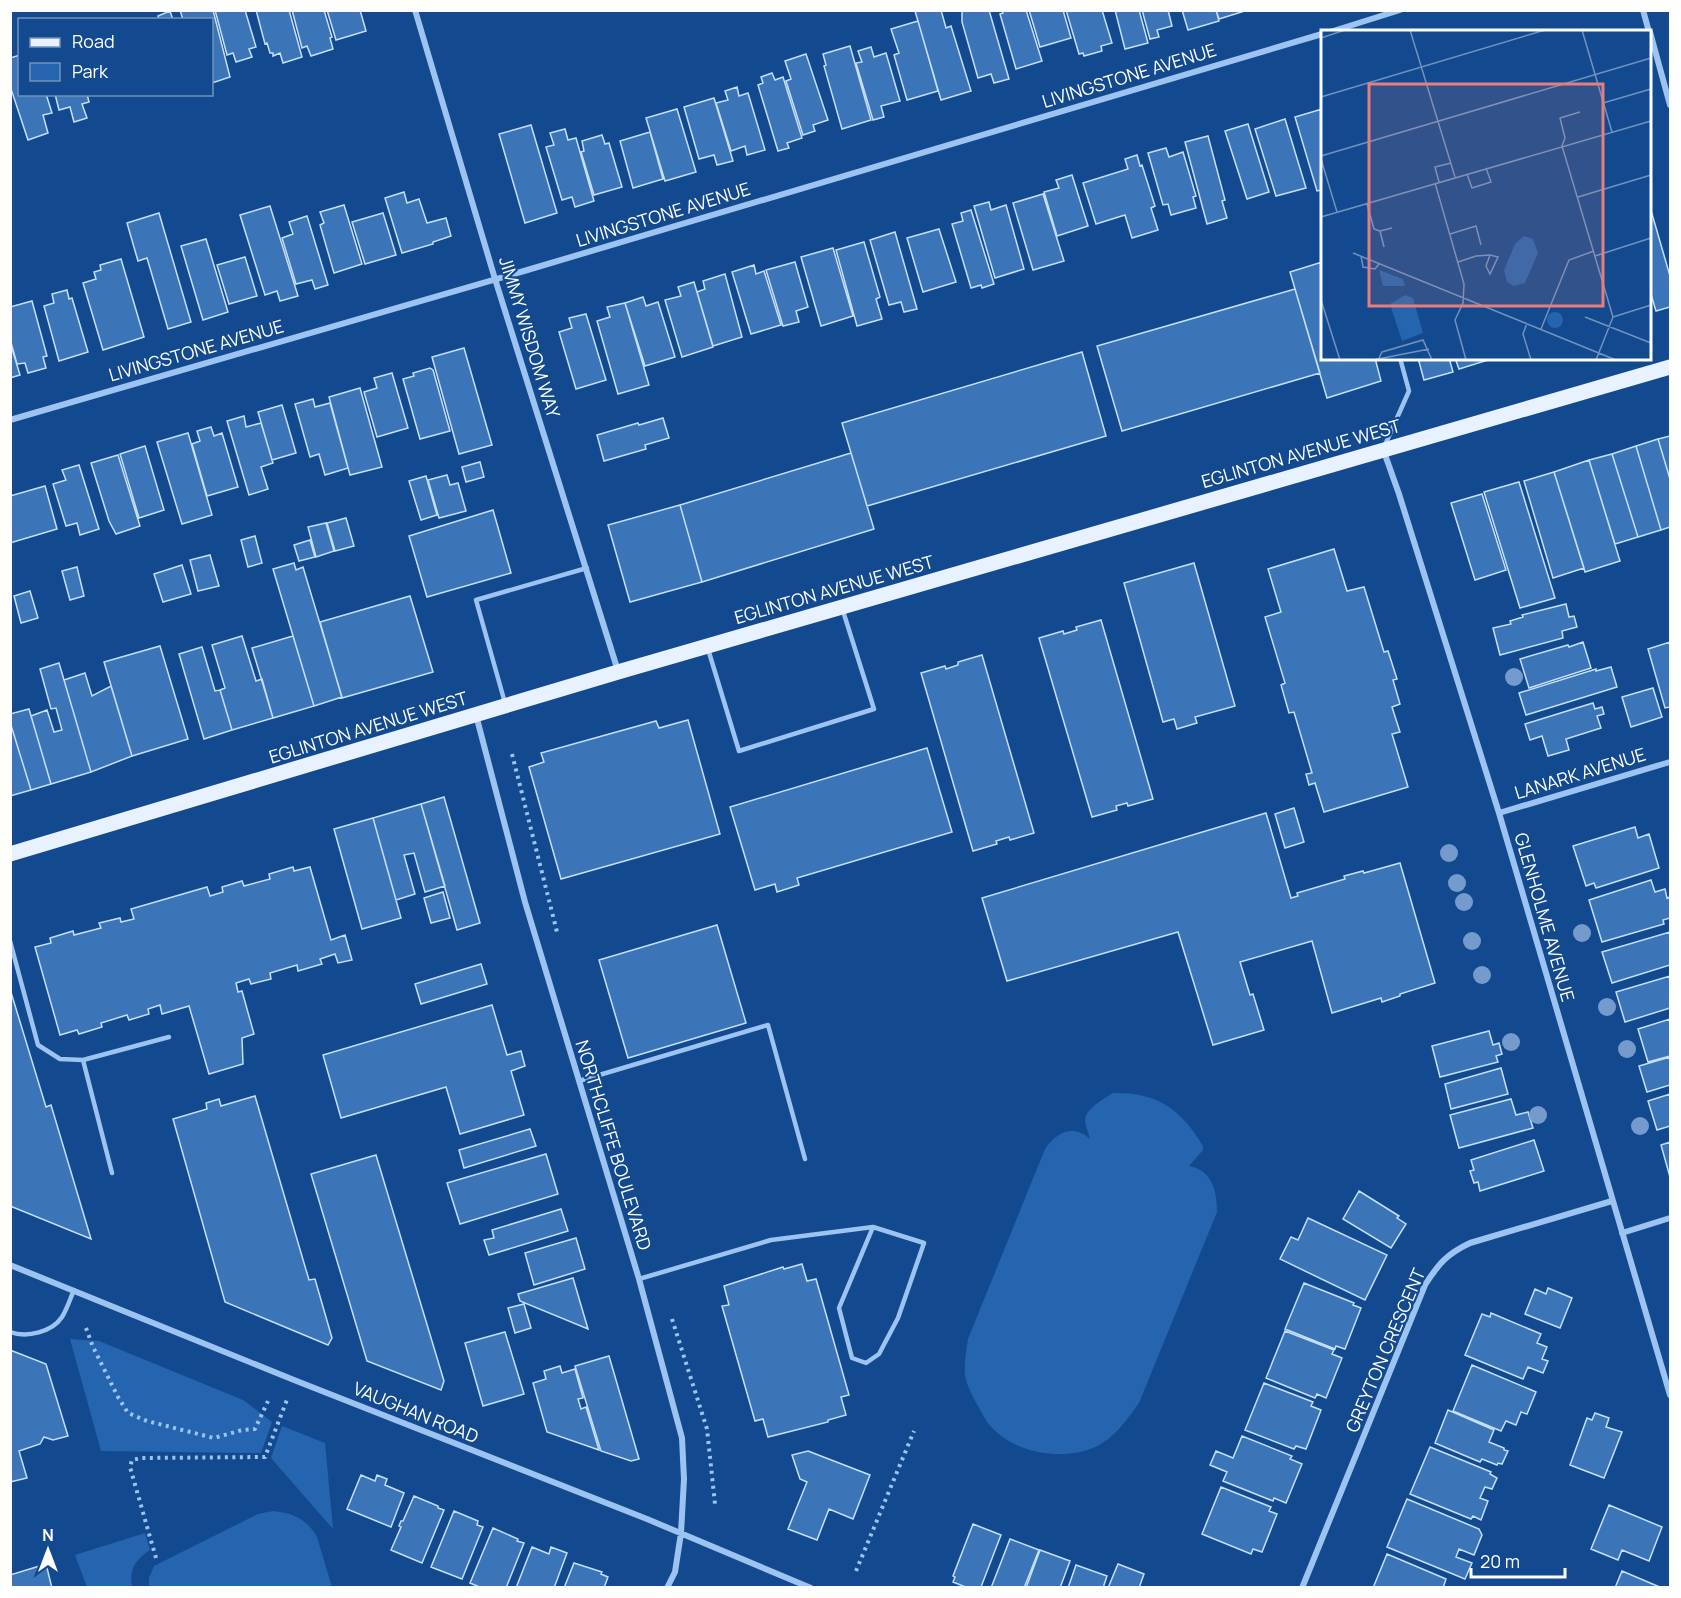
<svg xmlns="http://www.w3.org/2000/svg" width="1681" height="1598" font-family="Manrope,sans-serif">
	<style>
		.green { fill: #2564ae }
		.building { fill: #3c74b8; stroke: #c4defc; stroke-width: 1.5 }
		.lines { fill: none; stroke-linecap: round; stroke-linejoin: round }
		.path { stroke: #9dc4f1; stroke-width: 4; stroke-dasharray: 3 4.5; stroke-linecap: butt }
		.lane { stroke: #9dc4f1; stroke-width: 4.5 }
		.street { stroke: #9dc4f1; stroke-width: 6 }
		.primary { stroke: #e8f1ff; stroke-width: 15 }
		.tree { fill: #749bcb }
		.labels { text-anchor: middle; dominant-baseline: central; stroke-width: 4.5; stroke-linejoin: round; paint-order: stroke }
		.street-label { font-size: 18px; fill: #fff; stroke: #134a8f }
		.inset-road { fill: none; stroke: #7192bc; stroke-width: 1.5 }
		.view { fill: #e67e7e; fill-opacity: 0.15; stroke: #e67e7e; stroke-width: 3 }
		.inset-edge { fill: none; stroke: #fff; stroke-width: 3 }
	</style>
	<rect width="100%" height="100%" fill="#134a8f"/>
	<!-- green -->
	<path class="green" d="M1113 1093C1157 1092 1181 1109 1203 1146V1150L1189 1166C1212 1170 1217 1191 1217 1212L1139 1403C1126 1421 1114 1439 1093 1448 1058 1462 1010 1452 987 1422 984 1417 981 1411 978 1406 973 1397 967 1386 965 1376 964 1364 966 1351 968 1339L1045 1149C1057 1132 1073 1124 1090 1139 1089 1134 1085 1125 1085 1120 1085 1109 1105 1098 1113 1093Z
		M70 1339 99 1341 243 1400 272 1422 261 1453 101 1451Z
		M282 1426 325 1443 333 1529 271 1458Z
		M273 1511C293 1513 307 1519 317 1537L332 1587H149V1578L154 1566 258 1514Z
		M145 1533 150 1550C135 1560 129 1569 132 1587H87L75 1555Z"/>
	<!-- building -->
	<path class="building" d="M180 10H213L230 77 212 83V20H183Z
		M215 10H245L256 47 249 49 252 57 236 62 233 53 227 55Z
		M256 10H289L302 57 283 63 280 53 273 56V53H270L267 43 265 44Z
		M292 10H324L332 37 330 38 333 49 311 56 307 46 302 48Z
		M327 10H360L366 31 336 40Z
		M941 10 946 28 951 26 971 91 941 100 915 11Z
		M962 10H989L1009 79 994 83 991 74 978 78 962 22Z
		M1002 10H1026L1042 61 1016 69 1000 14 1003 13Z
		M1029 10H1063L1071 38 1040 47Z
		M1066 10H1102L1112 43 1101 46 1102 51 1084 56 1083 53 1079 54Z
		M1115 10H1139L1148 43 1125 49Z
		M1142 10H1168L1172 26 1157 30 1159 37 1150 39Z
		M1182 10H1216L1219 21 1188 30Z
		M1216 10H1244L1245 11 1219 19Z
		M170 11 173 20H159L158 16Z
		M918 21 938 91 907 100 894 55 899 53 891 29Z
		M850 46 871 120 842 129 824 66 826 65 823 54Z
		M871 47 874 57 886 53 900 101 881 106 884 117 873 120 856 63 862 62 858 51Z
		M806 54 828 120 813 125 815 131 803 135 786 81 791 79 785 61Z
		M20 55V94H46L52 113 43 115 48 133 28 140 10 86V58Z
		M772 73 775 80 783 77 802 138 787 143 789 148 778 151 758 85 763 83 761 77Z
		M737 87 739 96 748 93 765 150 747 155 745 146 731 151 716 103 728 100 725 91Z
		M55 94H87L89 102 82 104 87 118 74 122 70 107 59 110Z
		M714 98 733 161 717 165 714 155 699 159 684 107Z
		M677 109 696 172 665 181 646 118Z
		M1322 109V190L1317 191 1295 117Z
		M1285 119 1306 188 1276 196 1255 129Z
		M1248 124 1269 192 1247 199 1225 131Z
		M531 125 557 213 525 223 499 134Z
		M565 129 568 140 576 138 594 201 575 207 572 197 562 200 546 147 554 145 550 133Z
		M650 132 663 179 633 188 620 141Z
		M602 135 605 144 609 143 622 187 594 195 581 152 584 151 582 141Z
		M1208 136 1225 200 1222 201 1227 218 1207 224 1185 142Z
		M1166 148 1169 157 1183 152 1196 196 1193 197 1196 208 1171 215 1168 204 1163 205 1148 153Z
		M1137 155 1140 166 1142 165 1155 206 1151 208 1158 230 1132 238 1125 215 1096 224 1083 183 1128 169 1125 159Z
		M1072 175 1088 226 1057 236 1044 192 1059 188 1056 180Z
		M404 192 407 203 419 199 427 223 446 218 451 236 433 242V244L402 253 385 198Z
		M1043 194 1064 261 1033 270 1013 203Z
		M989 202 991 210 1006 205 1024 269 995 278 974 206Z
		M344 205 362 264 334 273 320 225 324 223 320 212Z
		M270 206 298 296 280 301 277 291 265 295 240 215Z
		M1650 207 1670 276V307L1656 311 1650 291Z
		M971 210 994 284 982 288 981 285 971 288 952 224 963 221 961 213Z
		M159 213 191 322 168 329 147 258 138 261 127 223Z
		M383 213 396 255 365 264 352 222Z
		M307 216 328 285 315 289 312 280 296 284 282 238 293 234 289 222Z
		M939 229 956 282 923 292 907 238Z
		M895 232 917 309 904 312 901 302 889 305 870 240Z
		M206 239 228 312 203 320 181 246Z
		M864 242 880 297 876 299 882 319 857 326 836 250Z
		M833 248 853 316 821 326 801 257Z
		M245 257 257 296 229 304 217 265Z
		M121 259 144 337 103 350 83 283 96 279 94 272 101 270 100 265Z
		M795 262 808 307 796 311 799 322 783 326 766 270Z
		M1322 262V358H1375L1381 381 1327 398 1290 272Z
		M754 265 756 274 764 271 781 325 751 334 732 272Z
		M725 274 742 337 713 346 697 292 705 289 703 281Z
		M694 282 713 347 682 357 665 300 681 296 678 287Z
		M1295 289 1320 373 1122 431 1097 346Z
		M67 290 69 299 72 298 88 352 59 361 44 306 54 303 52 294Z
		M643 297 646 306 658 302 675 357 645 366 625 303Z
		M32 301 47 356 43 357 46 368 28 373 25 363 17 364 10 339V307Z
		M625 303 649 385 618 394 597 321 610 317 607 307Z
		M586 314 606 380 576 389 559 332 572 328 569 318Z
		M10 342 20 375 10 378Z
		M464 348 492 445 459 454 432 357Z
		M1082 352 1106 436 867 506 842 423Z
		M1418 358H1449L1453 372 1424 380Z
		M1455 358H1488V360L1459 369Z
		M430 368 433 370 450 431 420 439 403 379 414 376 413 373Z
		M392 373 408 428 377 437 364 392 377 388 374 378Z
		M360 388 382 467 350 475 329 397Z
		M313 399 315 407 330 403 348 468 325 475 319 454 310 457 295 404Z
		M282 405 296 453 272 460 258 412Z
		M244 416 246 427 261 423 273 463 261 467 268 489 249 495 227 421Z
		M663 418 669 438 645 445 646 449 604 461 597 435 638 423 639 425Z
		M211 427 214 436 222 433 238 487 207 496 192 444 200 441 197 431Z
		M188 433 212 515 182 524 157 442Z
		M1670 436V479L1658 439Z
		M1658 439 1670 479V527L1661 530 1636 446Z
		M145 446 164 510 139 518 120 454Z
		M1636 446 1661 530 1638 537 1612 454Z
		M851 453 874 529 702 582 680 505Z
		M1612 454 1638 537 1615 544 1589 460Z
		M118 455 140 526 116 534 109 521 91 463Z
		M1589 460 1620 561 1585 572 1554 472Z
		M480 462 484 477 466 482 462 467Z
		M79 465 99 529 80 535 77 523 66 526 53 484 66 480 62 470Z
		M1554 472 1584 568 1553 578 1524 481Z
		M447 475 450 485 458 483 466 511 439 518 428 480Z
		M426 476 437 515 421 520 409 481Z
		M1519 482 1555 598 1520 608 1484 492Z
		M45 486 57 529 10 543V496Z
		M1482 494 1506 570 1475 580 1451 503Z
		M680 505 702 582 630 602 608 525Z
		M493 510 511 573 427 597 409 536Z
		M346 518 354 546 335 551 327 523Z
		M326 523 334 551 316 557 308 527Z
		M255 536 262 563 248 567 241 540Z
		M310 540 315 557 299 561 294 545Z
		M1334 549 1347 591 1364 587 1384 652 1388 651 1397 679 1393 680 1400 704 1392 707 1400 732 1392 734 1408 787 1324 812 1315 783 1309 785 1306 774 1312 773 1294 712 1289 713 1281 685 1285 683 1265 617 1281 612 1268 569Z
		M210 555 219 586 198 591 190 560Z
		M294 563 296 570 303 567 342 697 314 706 273 569Z
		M1194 563 1235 706 1195 717 1197 723 1177 729 1174 719 1163 722 1124 583Z
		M182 565 191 594 163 602 154 574Z
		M77 567 84 596 70 600 62 571Z
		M30 591 38 618 21 623 14 596Z
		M410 596 433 672 342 698 320 622Z
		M1566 604 1569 617 1574 616 1577 627 1562 631 1563 638 1500 655 1493 628 1511 624 1510 621 1523 617 1522 615Z
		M1101 620 1153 799 1128 806 1127 803 1116 806 1117 810 1092 817 1039 638 1063 631 1064 634 1077 630 1076 627Z
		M242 636 256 681 262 679 273 718 232 730 220 690 225 688 212 645Z
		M293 636 314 706 273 718 252 648Z
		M1583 642 1591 668 1529 688 1520 659 1568 645 1569 647Z
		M1670 642V707L1665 708 1648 649Z
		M160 646 188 739 132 756 104 662Z
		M202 647 215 691 220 690 232 730 204 739 179 654Z
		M982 655 1034 833 1010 840 1009 837 996 841 997 844 973 851 921 673 945 666 946 669 958 665V662Z
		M59 663 91 772 51 784 31 716 47 710 54 732 62 730 56 708 51 709 40 669Z
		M1611 667 1617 687 1526 715 1519 693 1596 669V671Z
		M85 673 92 696 111 686 132 756 91 772 64 680Z
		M1653 688 1662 717 1631 727 1622 697Z
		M1593 703 1595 709 1602 707 1604 714 1597 716 1601 728 1566 739 1569 750 1548 756 1542 736 1530 740 1525 724Z
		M29 709 51 784 31 790 10 722V714Z
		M688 720 720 834 561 879 529 767 544 762 541 753 656 721 659 728Z
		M10 722 31 790 10 796Z
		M927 748 952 832 797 878 799 885 777 892 775 884 755 890 730 807Z
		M444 797 480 923 457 930 421 804Z
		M421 804 445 886 425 892 414 853 404 855 415 894 396 900 373 818Z
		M1294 808 1304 842 1285 848 1275 814Z
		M1266 813 1291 898 1298 896 1297 893 1345 879 1344 876 1363 871 1364 873 1400 863 1435 983 1400 994V996L1382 1002 1381 998 1332 1013 1312 941 1240 962 1250 995 1253 994 1264 1030 1213 1045 1178 932 1007 981 982 898Z
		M373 818 401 918 362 929 334 829Z
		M1635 827 1638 838 1649 834 1659 868 1596 888 1594 883 1586 886 1573 846Z
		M293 867 294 871 310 867 331 940 345 935 352 960 338 963 335 954 320 959 322 964 298 971 297 965 270 973 271 979 251 984 249 979 236 983 238 992 242 991 254 1034 242 1038 243 1064 209 1074 189 1006 162 1014 160 1005 148 1009 149 1014 129 1020 127 1015 101 1023 102 1027 79 1034 77 1030 60 1035 35 947 51 943 50 938 73 931 74 935 101 928 99 923 120 918 121 922 134 919 131 909 207 887 210 896 223 892 222 887 242 881 244 886 270 879 269 874Z
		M1651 880 1655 892 1665 889 1667 898 1670 897V918L1663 920 1664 924 1602 942 1589 900Z
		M443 892 450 918 431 923 424 898Z
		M717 925 746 1023 628 1058 599 960Z
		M1670 932V965L1612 983 1602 952Z
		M481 964 487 984 421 1004 415 984Z
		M1670 976V1008L1625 1022 1616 992Z
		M10 989 46 1107 51 1105 91 1239 10 1206Z
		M492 1005 507 1055 521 1051 525 1066 511 1071 524 1115 460 1134 446 1087 341 1118 323 1055Z
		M1670 1019V1056L1648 1062 1638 1029Z
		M1489 1031 1493 1045 1499 1043 1502 1054 1496 1056 1498 1062 1440 1077 1432 1046Z
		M1670 1057V1085L1647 1092 1639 1066Z
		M1501 1068 1508 1094 1451 1109 1445 1084Z
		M1670 1094V1126L1657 1130 1648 1101Z
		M255 1096 309 1280 315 1279 319 1293 332 1338 328 1345 225 1302 173 1119 207 1109 206 1103 219 1099 221 1106Z
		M1511 1099 1516 1115 1528 1112 1533 1128 1459 1148 1450 1115Z
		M530 1129 536 1146 464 1168 459 1150Z
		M1534 1140 1544 1171 1480 1191 1478 1182 1474 1183 1470 1171 1474 1170 1471 1160Z
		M1670 1142V1177L1661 1145Z
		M546 1154 558 1194 460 1224 447 1183Z
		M376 1155 444 1381 441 1390 367 1361 311 1174Z
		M1359 1191 1399 1216 1397 1218 1406 1224 1391 1248 1343 1219Z
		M561 1209 568 1231 489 1255 484 1240 494 1238 492 1230Z
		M1308 1218 1387 1255 1365 1300 1280 1259 1291 1237 1298 1240Z
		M576 1238 585 1269 534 1285 525 1253Z
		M802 1264 807 1281 816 1279 849 1395 841 1397 846 1415 828 1420V1422L768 1437 763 1419 755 1421 722 1306 729 1305 724 1286 783 1267 784 1269Z
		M573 1278 588 1329 520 1301 518 1294Z
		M1304 1283 1354 1303 1353 1305 1361 1308 1345 1349 1336 1346 1335 1349 1285 1329Z
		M1548 1288 1572 1298 1560 1328 1525 1314 1535 1289 1546 1294Z
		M524 1304 531 1328 515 1333 508 1308Z
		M1491 1313 1541 1334 1537 1343 1547 1347 1542 1359 1548 1361 1543 1373 1528 1367 1523 1379 1465 1355 1482 1314 1490 1317Z
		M1285 1331 1334 1350 1332 1354 1342 1358 1326 1398 1317 1394 1315 1398 1266 1378Z
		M505 1332 524 1394 483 1406 465 1343Z
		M10 1350 46 1364 68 1436 53 1440 44 1437 40 1444 19 1451 27 1478 10 1482Z
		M609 1356 639 1459 631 1461 601 1451 575 1366Z
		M1472 1365 1536 1392 1527 1414 1521 1412 1516 1425 1506 1421 1501 1431 1453 1411Z
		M560 1366 562 1373 575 1369 583 1398 578 1399 581 1409 586 1407 599 1450 547 1432 533 1383 546 1379 544 1371Z
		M1264 1383 1313 1402 1311 1406 1321 1410 1306 1449 1296 1446 1294 1449 1245 1430Z
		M1448 1410 1494 1430 1489 1442 1504 1448V1450L1508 1451 1502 1464 1498 1463 1497 1465 1482 1459 1480 1462 1435 1443Z
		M1595 1413 1609 1418 1606 1427 1622 1432 1604 1478 1570 1465 1587 1418 1592 1420Z
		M1242 1436 1292 1456 1290 1459 1302 1464 1286 1503 1274 1498 1273 1501 1223 1481 1227 1472 1210 1465 1216 1451 1233 1458Z
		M1430 1447 1491 1472 1490 1474 1497 1478 1492 1489 1485 1487 1480 1498 1488 1501 1481 1520 1473 1516 1471 1519 1410 1494Z
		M808 1451 870 1475 853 1519 829 1509 817 1540 788 1529 807 1482 800 1479 792 1455Z
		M361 1475 375 1481 377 1475 387 1479 385 1485 404 1493 391 1527 347 1509Z
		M1221 1487 1271 1507 1269 1511 1277 1514 1262 1552 1253 1549 1251 1554 1202 1534Z
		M414 1496 438 1506V1508L444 1510 422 1563 391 1550 401 1527 399 1526 401 1521H403Z
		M1407 1499 1479 1529 1482 1535 1474 1555 1459 1549 1456 1557 1472 1563 1465 1579 1387 1547Z
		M1609 1505 1662 1527 1649 1561 1622 1550 1618 1560 1591 1549Z
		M454 1511 478 1521 477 1525 483 1527 462 1579 431 1567Z
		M973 1524 1001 1535 981 1587 979 1588H968L953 1582 955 1577 953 1576Z
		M493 1528 518 1539 517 1541 524 1543 506 1588H482L470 1583Z
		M1010 1539 1039 1550 1024 1588H991Z
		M532 1547 549 1554 551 1547 567 1553 554 1588H516Z
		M1040 1550 1070 1561 1060 1588H1026Z
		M1387 1554 1446 1579 1443 1588H1373Z
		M574 1563 602 1572 601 1574 608 1577 604 1588H564Z
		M46 1564 52 1588H10V1575Z
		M1118 1564 1144 1574 1139 1588H1108Z
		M1076 1565 1107 1576 1103 1588H1068Z
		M1622 1571 1662 1588H1615Z"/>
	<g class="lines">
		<!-- path -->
		<path class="path" d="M512 754 557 932
			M672 1319 707 1429 715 1504
			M86 1328 93 1347 118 1397 128 1413 147 1421 214 1438 242 1430 255 1429 268 1401
			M156 1558 130 1467 132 1460 141 1458 265 1457 288 1397
			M856 1571 914 1431"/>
		<!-- lane -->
		<path class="lane" d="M1385 445 1409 391 1400 358
			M708 649 739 751 874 709 843 611
			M505 703 476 600 587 568
			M10 941 38 1045 60 1059 83 1060
			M579 1081 768 1025 805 1159
			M112 1173 83 1060 169 1037
			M639 1279 771 1240 873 1227 924 1243 898 1318 879 1354 866 1363 852 1358 839 1308 873 1227
			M10 1332C27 1338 52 1332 62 1317 67 1309 70 1299 74 1290"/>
		<!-- street -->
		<path class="street" d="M415 10 495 279 618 671
			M1643 10 1649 32
			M1330 32 1400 10
			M1650 32 1670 105
			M10 420 524 271 1322 34
			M1383 449 1399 494 1499 813 1670 1395
			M476 715 525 902 639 1279 682 1438 684 1479 681 1533 675 1572 667 1588
			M1499 813 1670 762
			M1622 1233 1670 1218
			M10 1265 294 1380 647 1519 811 1588
			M1302 1588 1425 1285C1439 1263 1447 1254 1470 1243L1612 1201"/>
		<!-- primary -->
		<path class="primary" d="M10 854 618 672 1670 367"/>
	</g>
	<!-- trees -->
	<g class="tree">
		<circle cx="1514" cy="677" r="9"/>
		<circle cx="1449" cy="853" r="9"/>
		<circle cx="1457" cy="883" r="9"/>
		<circle cx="1464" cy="902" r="9"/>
		<circle cx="1582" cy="933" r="9"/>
		<circle cx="1472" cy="941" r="9"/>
		<circle cx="1482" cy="975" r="9"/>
		<circle cx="1607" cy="1007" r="9"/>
		<circle cx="1511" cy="1042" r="9"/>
		<circle cx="1627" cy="1049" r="9"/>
		<circle cx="1538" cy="1115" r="9"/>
		<circle cx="1640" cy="1126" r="9"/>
	</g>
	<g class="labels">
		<!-- street labels -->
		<g class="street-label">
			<text transform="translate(1129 75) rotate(-17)">LIVINGSTONE AVENUE</text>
			<text transform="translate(663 214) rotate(-17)">LIVINGSTONE AVENUE</text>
			<text transform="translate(530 337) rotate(73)">JIMMY WISDOM WAY</text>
			<text transform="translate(196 350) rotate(-16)">LIVINGSTONE AVENUE</text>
			<text transform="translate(1301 453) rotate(-16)">EGLINTON AVENUE WEST</text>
			<text transform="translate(834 589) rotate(-16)">EGLINTON AVENUE WEST</text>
			<text transform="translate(368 727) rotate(-17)">EGLINTON AVENUE WEST</text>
			<text transform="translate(1580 773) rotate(-17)">LANARK AVENUE</text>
			<text transform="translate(1545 917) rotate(74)">GLENHOLME AVENUE</text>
			<text transform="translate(614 1145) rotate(73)">NORTHCLIFFE BOULEVARD</text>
			<text transform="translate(1385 1350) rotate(-67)">GREYTON CRESCENT</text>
			<text transform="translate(416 1412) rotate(22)">VAUGHAN ROAD</text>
		</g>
	</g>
	<!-- overview -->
	<g transform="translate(1321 30)">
		<rect width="330" height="330" fill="#134a8f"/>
		<path d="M203 206 212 209 217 223 204 253 193 256 186 252 183 240 194 214ZM58 240 82 249 84 256H62ZM84 265 92 268 102 303 81 311 69 274ZM226 290a8 8 0 1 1 16 0a8 8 0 1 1-16 0Z" fill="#2564ae"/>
		<path class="inset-road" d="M89 0 134 147M261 0 291 102M0 8 24 0M0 67 224 0M282 73 330 59M259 82 239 88 244 108 241 116 292 287 275 330M0 126 330 28M0 129 16 182M146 144 151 158 170 152 165 138M118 152 114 137 130 133M114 153 143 254 142 273 134 290 145 330M257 167 330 145M46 174 53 199 59 201M0 187 330 91M129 204 155 196 160 215M63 217 59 201 71 198M32 223 295 330M40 226 42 237 54 239 58 234M274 226 330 208M137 232 155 226 169 225 177 227 169 244 165 236 169 225M0 270 19 330M264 287 330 313M292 287 330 275M206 293 202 304 210 330M220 299 248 230 273 221M58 328 61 322 102 310 111 330M52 330 108 319"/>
		<path class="view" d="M48 54H282V276H48Z"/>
		<rect width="330" height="330" class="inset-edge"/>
	</g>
	<!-- border -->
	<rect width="1681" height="1598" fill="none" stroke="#ffffff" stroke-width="24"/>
	<!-- legend -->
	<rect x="18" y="18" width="195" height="78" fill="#134a8f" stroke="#7192bc" stroke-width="1.5"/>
	<rect x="30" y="38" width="30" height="9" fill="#e8f1ff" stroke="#7192bc" stroke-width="1.5"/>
	<text x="72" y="48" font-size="18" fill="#ffffff">Road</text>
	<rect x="30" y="63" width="30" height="18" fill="#2564ae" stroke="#7192bc" stroke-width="1.5"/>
	<text x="72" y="78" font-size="18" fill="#ffffff">Park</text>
	<!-- north arrow -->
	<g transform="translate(48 1550)" stroke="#134a8f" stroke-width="4.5" paint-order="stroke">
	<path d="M0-4.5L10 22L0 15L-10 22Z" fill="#ffffff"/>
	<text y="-9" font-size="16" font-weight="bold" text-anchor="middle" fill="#ffffff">N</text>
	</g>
	<!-- scale -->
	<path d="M1471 1568v9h94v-9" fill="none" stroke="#ffffff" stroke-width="3"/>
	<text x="1480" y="1568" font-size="18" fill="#ffffff" stroke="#134a8f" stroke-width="4.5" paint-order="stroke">20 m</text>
</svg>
